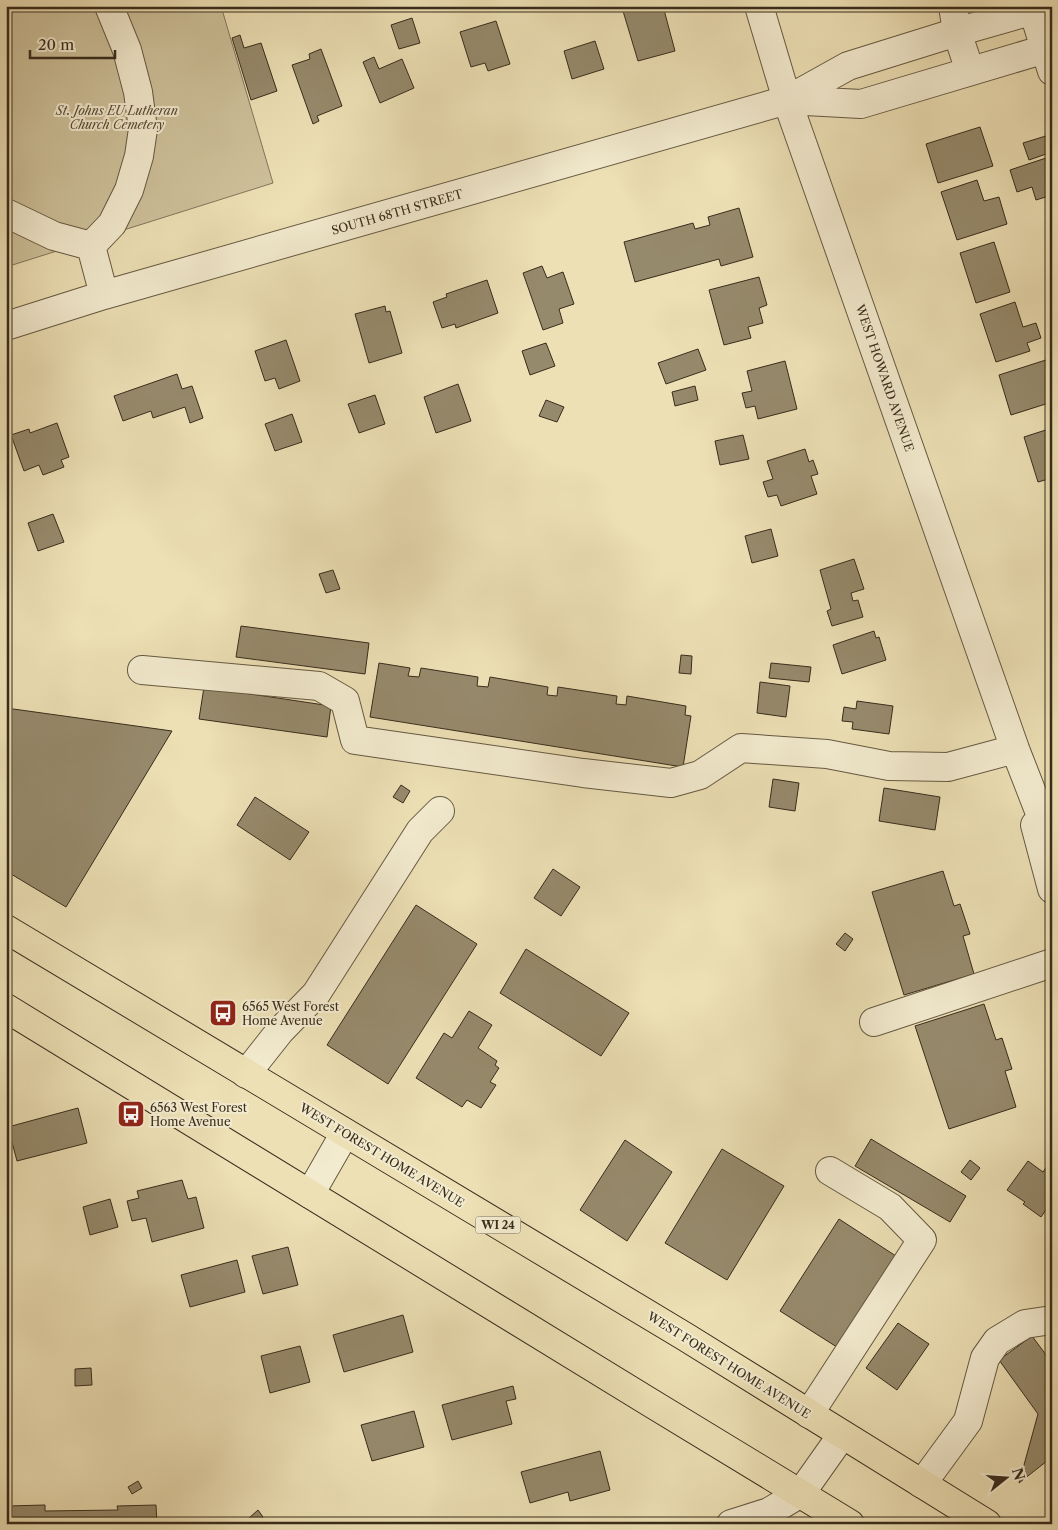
<svg xmlns="http://www.w3.org/2000/svg" width="1058" height="1530" font-family="'Libre Caslon Text',serif">
	<style>
		.green { fill: #cec19b; stroke: #83765c }
		.building { fill: #968a6c; stroke: #382c1c }
		.lines { fill: none; stroke-linecap: round; stroke-linejoin: round }
		.minor-casing { stroke: #655942; stroke-width: 30 }
		.major-casing { stroke: #382c1c; stroke-width: 30 }
		.minor { stroke: #f3ebcf; stroke-width: 28 }
		.major { stroke: #ede0b5; stroke-width: 28 }
		.labels { text-anchor: middle; dominant-baseline: central; stroke-width: 4; stroke-linejoin: round; paint-order: stroke }
		.shield { fill: #f3ebcf; stroke: #706552; stroke-width: 1 }
		.shield-label { font-size: 11px; font-weight: bold; fill: #382c1c }
		.park-label { font-size: 12px; font-style: italic; fill: #564a35; stroke: #f3ebcf }
		.street-label { font-size: 12px; fill: #382c1c; stroke: #f3ebcf }
		.poi-label { font-size: 12px; fill: #382c1c; stroke: #f3ebcf; text-anchor: start }
	</style>
	<rect width="100%" height="100%" fill="#ede0b5"/>
	<filter id="stains"><feTurbulence type="fractalNoise" baseFrequency=".004" numOctaves="4"/><feColorMatrix values="0 0 0 0 .2 0 0 0 0 .09 0 0 0 0 .02 0 0 0 .5 -.17"/></filter>
	<radialGradient id="worn" r=".72"><stop offset=".6" stop-color="#630" stop-opacity="0"/><stop offset="1" stop-color="#630" stop-opacity=".3"/></radialGradient>
	<!-- green -->
	<path class="green" d="M6 6H221L273 183 6 267Z"/>
	<!-- building -->
	<path class="building" d="M640 6H663L675 51 638 61 623 11Z
		M412 18 420 43 399 49 391 25Z
		M496 21 510 64 488 71 485 63 471 67 460 32Z
		M240 35 244 48 261 43 277 91 251 100 232 38Z
		M595 41 604 69 572 79 564 51Z
		M321 49 342 106 317 116 319 121 313 124 292 65 310 59 309 54Z
		M374 57 379 69 402 59 414 88 380 103 363 62Z
		M980 127 993 166 938 183 926 144Z
		M1049 135 1052 144V152L1029 160 1023 143Z
		M1052 156V195L1036 200 1032 187 1017 192 1010 170Z
		M977 180 984 201 999 197 1007 224 957 240 941 192Z
		M739 208 753 257 721 266 719 259 635 282 624 242 693 223 695 229 710 225 708 217Z
		M994 242 1010 292 976 303 960 253Z
		M542 266 547 278 563 272 574 304 559 309 563 323 543 330 523 273Z
		M759 277 767 305 759 308 763 323 748 327 751 338 724 345 709 290Z
		M487 280 498 313 456 328 455 324 442 328 433 302 447 297 446 294Z
		M1015 302 1023 327 1036 323 1041 338 1027 343 1030 351 996 362 980 314Z
		M385 306 386 312 390 311 402 353 369 363 355 314Z
		M286 340 300 381 279 389 275 378 265 381 255 351Z
		M546 343 555 366 530 375 522 351Z
		M698 349 706 370 666 384 658 363Z
		M1052 358V402L1011 415 999 375Z
		M785 361 797 409 758 419 755 406 746 408 742 393 752 391 747 371Z
		M177 374 182 389 192 386 203 418 190 423 185 407 153 418 151 411 123 421 114 396Z
		M458 384 471 421 436 433 424 397Z
		M695 386 698 400 675 406 672 392Z
		M375 395 385 424 359 433 348 404Z
		M546 400 564 407 557 422 539 416Z
		M292 414 302 442 275 451 265 424Z
		M57 423 69 457 61 460 64 467 43 475 39 465 24 471 11 435 29 429 30 433Z
		M1052 428V478L1038 482 1024 437Z
		M743 435 749 459 720 465 715 441Z
		M805 449 809 462 813 460 818 474 811 476 817 494 781 506 777 495 768 497 763 482 773 479 767 461Z
		M53 514 64 542 38 551 28 523Z
		M771 529 778 556 752 563 745 536Z
		M854 559 864 589 851 593 853 601 858 600 863 617 832 626 827 611 831 609 820 570Z
		M333 570 340 589 326 593 319 574Z
		M241 626 369 643 365 674 236 657Z
		M874 631 876 638 879 637 886 660 842 674 833 645Z
		M681 655 692 656 691 674 679 673Z
		M379 663 410 668 408 676 419 677 421 668 478 677 477 686 488 687 490 677 548 687 547 695 557 696 558 687 617 696 616 704 626 705 627 696 686 706 685 715 691 716 683 767 370 717Z
		M771 663 811 667 809 682 769 678Z
		M760 682 790 686 786 717 757 713Z
		M204 687 331 706 327 737 199 719Z
		M857 701 893 706 889 734 852 729 853 722 842 721 844 707 856 709Z
		M6 708 172 731 66 907 6 871Z
		M773 779 799 783 795 811 769 807Z
		M401 785 410 791 403 803 393 797Z
		M884 788 940 797 935 830 879 821Z
		M255 797 309 832 290 860 237 825Z
		M553 869 580 887 561 916 534 898Z
		M943 871 954 906 960 904 970 934 963 936 974 974 904 995 872 892Z
		M416 905 477 944 388 1084 327 1045Z
		M845 933 853 939 845 951 836 944Z
		M526 949 629 1013 601 1056 500 993Z
		M984 1004 996 1040 1002 1038 1012 1069 1005 1071 1016 1107 949 1129 915 1026Z
		M469 1011 492 1025 478 1048 497 1061 495 1065 499 1068 490 1082 496 1085 481 1108 467 1100 462 1107 416 1078 444 1033 452 1038Z
		M78 1108 87 1143 17 1161 8 1127Z
		M871 1139 966 1196 950 1222 855 1166Z
		M625 1140 672 1172 627 1241 580 1210Z
		M722 1149 784 1186 727 1280 665 1243Z
		M970 1160 980 1168 971 1180 961 1172Z
		M1028 1161 1043 1172 1049 1163 1052 1165V1201L1041 1217 1023 1204 1025 1202 1007 1190Z
		M182 1180 188 1199 196 1197 204 1228 152 1242 146 1218 132 1221 127 1201 139 1198 137 1191Z
		M110 1199 118 1227 90 1235 83 1207Z
		M839 1219 899 1258 840 1349 780 1311Z
		M288 1247 298 1285 263 1294 252 1256Z
		M237 1260 245 1292 190 1307 181 1275Z
		M403 1315 413 1352 344 1372 333 1335Z
		M898 1323 929 1344 897 1390 866 1368Z
		M1032 1336 1052 1363V1457L1019 1483 1038 1414 999 1360Z
		M300 1346 310 1382 270 1393 261 1356Z
		M91 1368 92 1385 75 1386V1369Z
		M513 1386 516 1399 506 1401 512 1424 452 1440 442 1405Z
		M414 1411 424 1447 372 1461 361 1425Z
		M600 1451 610 1490 570 1501 568 1492 530 1503 521 1472Z
		M138 1481 142 1488 132 1494 128 1487Z
		M45 1505V1511L118 1510 117 1506 156 1505 157 1524H8V1506Z
		M258 1510 263 1517 255 1524H253L249 1518Z"/>
	<g class="lines">
		<!-- minor casing -->
		<g class="minor-casing">
			<path id="minor" d="M759 6 787 100 1015 749 1052 844
				M953 6 957 32 970 71
				M1033 10 1052 71
				M787 100 861 104 1052 47
				M6 213 54 236 91 246
				M91 246 112 224 129 190 139 156 143 129 138 92 127 50 109 6
				M91 246 104 295
				M6 326 104 295 787 100 848 66 957 32 1048 6
				M142 670 319 686 345 701 355 740 583 773 671 783 700 775 741 748 827 754 889 766 948 767 1015 749
				M1035 825 1052 889
				M874 1022 1052 963
				M246 1074 280 1031 316 994 420 831 440 811
				M310 1194 345 1133
				M809 1414 922 1240 890 1207 830 1171
				M922 1484 968 1421 985 1358 997 1341 1025 1324 1052 1320
				M731 1524 769 1512 801 1493 842 1435"/>
		</g>
		<!-- major casing -->
		<g class="major-casing">
			<path id="major" d="M6 929 684 1336 987 1524
				M6 1008 651 1403 850 1524"/>
		</g>
		<!-- minor -->
		<use href="#minor" class="minor"/>
		<!-- major -->
		<use href="#major" class="major"/>
	</g>
	<!-- icons -->
	<defs>
		<g id="bus-square" transform="scale(1.4375)"><rect x="-9" y="-9" width="18" height="18" rx="4" fill="#8f2418" stroke="#f3ebcf"/><path d="M-5-6H5V4H4V6H2V4H-2V6H-4V4H-5ZM-3.5-4V0h7V-4ZM-3.5 1.2v1.5H-2V1.2ZM2 1.2v1.5H3.5V1.2Z" fill="#fff"/></g>
	</defs>
	<g fill-rule="evenodd">
		<use href="#bus-square" x="223" y="1013"/>
		<use href="#bus-square" x="131" y="1114"/>
	</g>
	<g class="labels">
		<!-- shield labels -->
		<rect class="shield" x="475.5" y="1216.5" width="45" height="17" rx="4"/>
		<g class="shield-label">
			<text x="498" y="1225">WI 24</text>
		</g>
		<!-- park labels -->
		<g class="park-label">
			<text x="117" y="110">St. Johns EU Lutheran<tspan x="117" dy="14">Church Cemetery</tspan></text>
		</g>
		<!-- street labels -->
		<g class="street-label">
			<text transform="translate(397 212) rotate(-16)">SOUTH 68TH STREET</text>
			<text transform="translate(885 378) rotate(71)">WEST HOWARD AVENUE</text>
			<text transform="translate(382 1155) rotate(31)">WEST FOREST HOME AVENUE</text>
			<text transform="translate(729 1365) rotate(32)">WEST FOREST HOME AVENUE</text>
		</g>
		<!-- poi labels -->
		<g class="poi-label">
			<text x="242" y="1006">6565 West Forest<tspan x="242" dy="14">Home Avenue</tspan></text>
			<text x="150" y="1107">6563 West Forest<tspan x="150" dy="14">Home Avenue</tspan></text>
		</g>
	</g>
	<!-- margin -->
	<rect width="1058" height="1530" fill="none" stroke="#ede0b5" stroke-width="25"/>
	<rect x="8" y="8" width="1043" height="1515" fill="none" stroke="#382c1c" stroke-width="2.5"/>
	<rect x="12" y="12" width="1033" height="1505" fill="none" stroke="#382c1c"/>
	<!-- north arrow -->
	<g transform="translate(1006 1478) rotate(73)" stroke="#f3ebcf" stroke-width="4" paint-order="stroke">
	<path d="M0-4L9 19L0 12L-9 19Z" fill="#382c1c"/>
	<text y="-8" font-size="14" font-weight="bold" text-anchor="middle" fill="#382c1c">N</text>
	</g>
	<!-- scale -->
	<path d="M30 50v8h85v-8" fill="none" stroke="#382c1c" stroke-width="2.5"/>
	<text x="38" y="50" font-size="15" fill="#382c1c" stroke="#f3ebcf" stroke-width="4" paint-order="stroke">20 m</text>
	<rect width="100%" height="100%" filter="url(#stains)"/>
	<rect width="100%" height="100%" fill="url(#worn)"/>
</svg>
